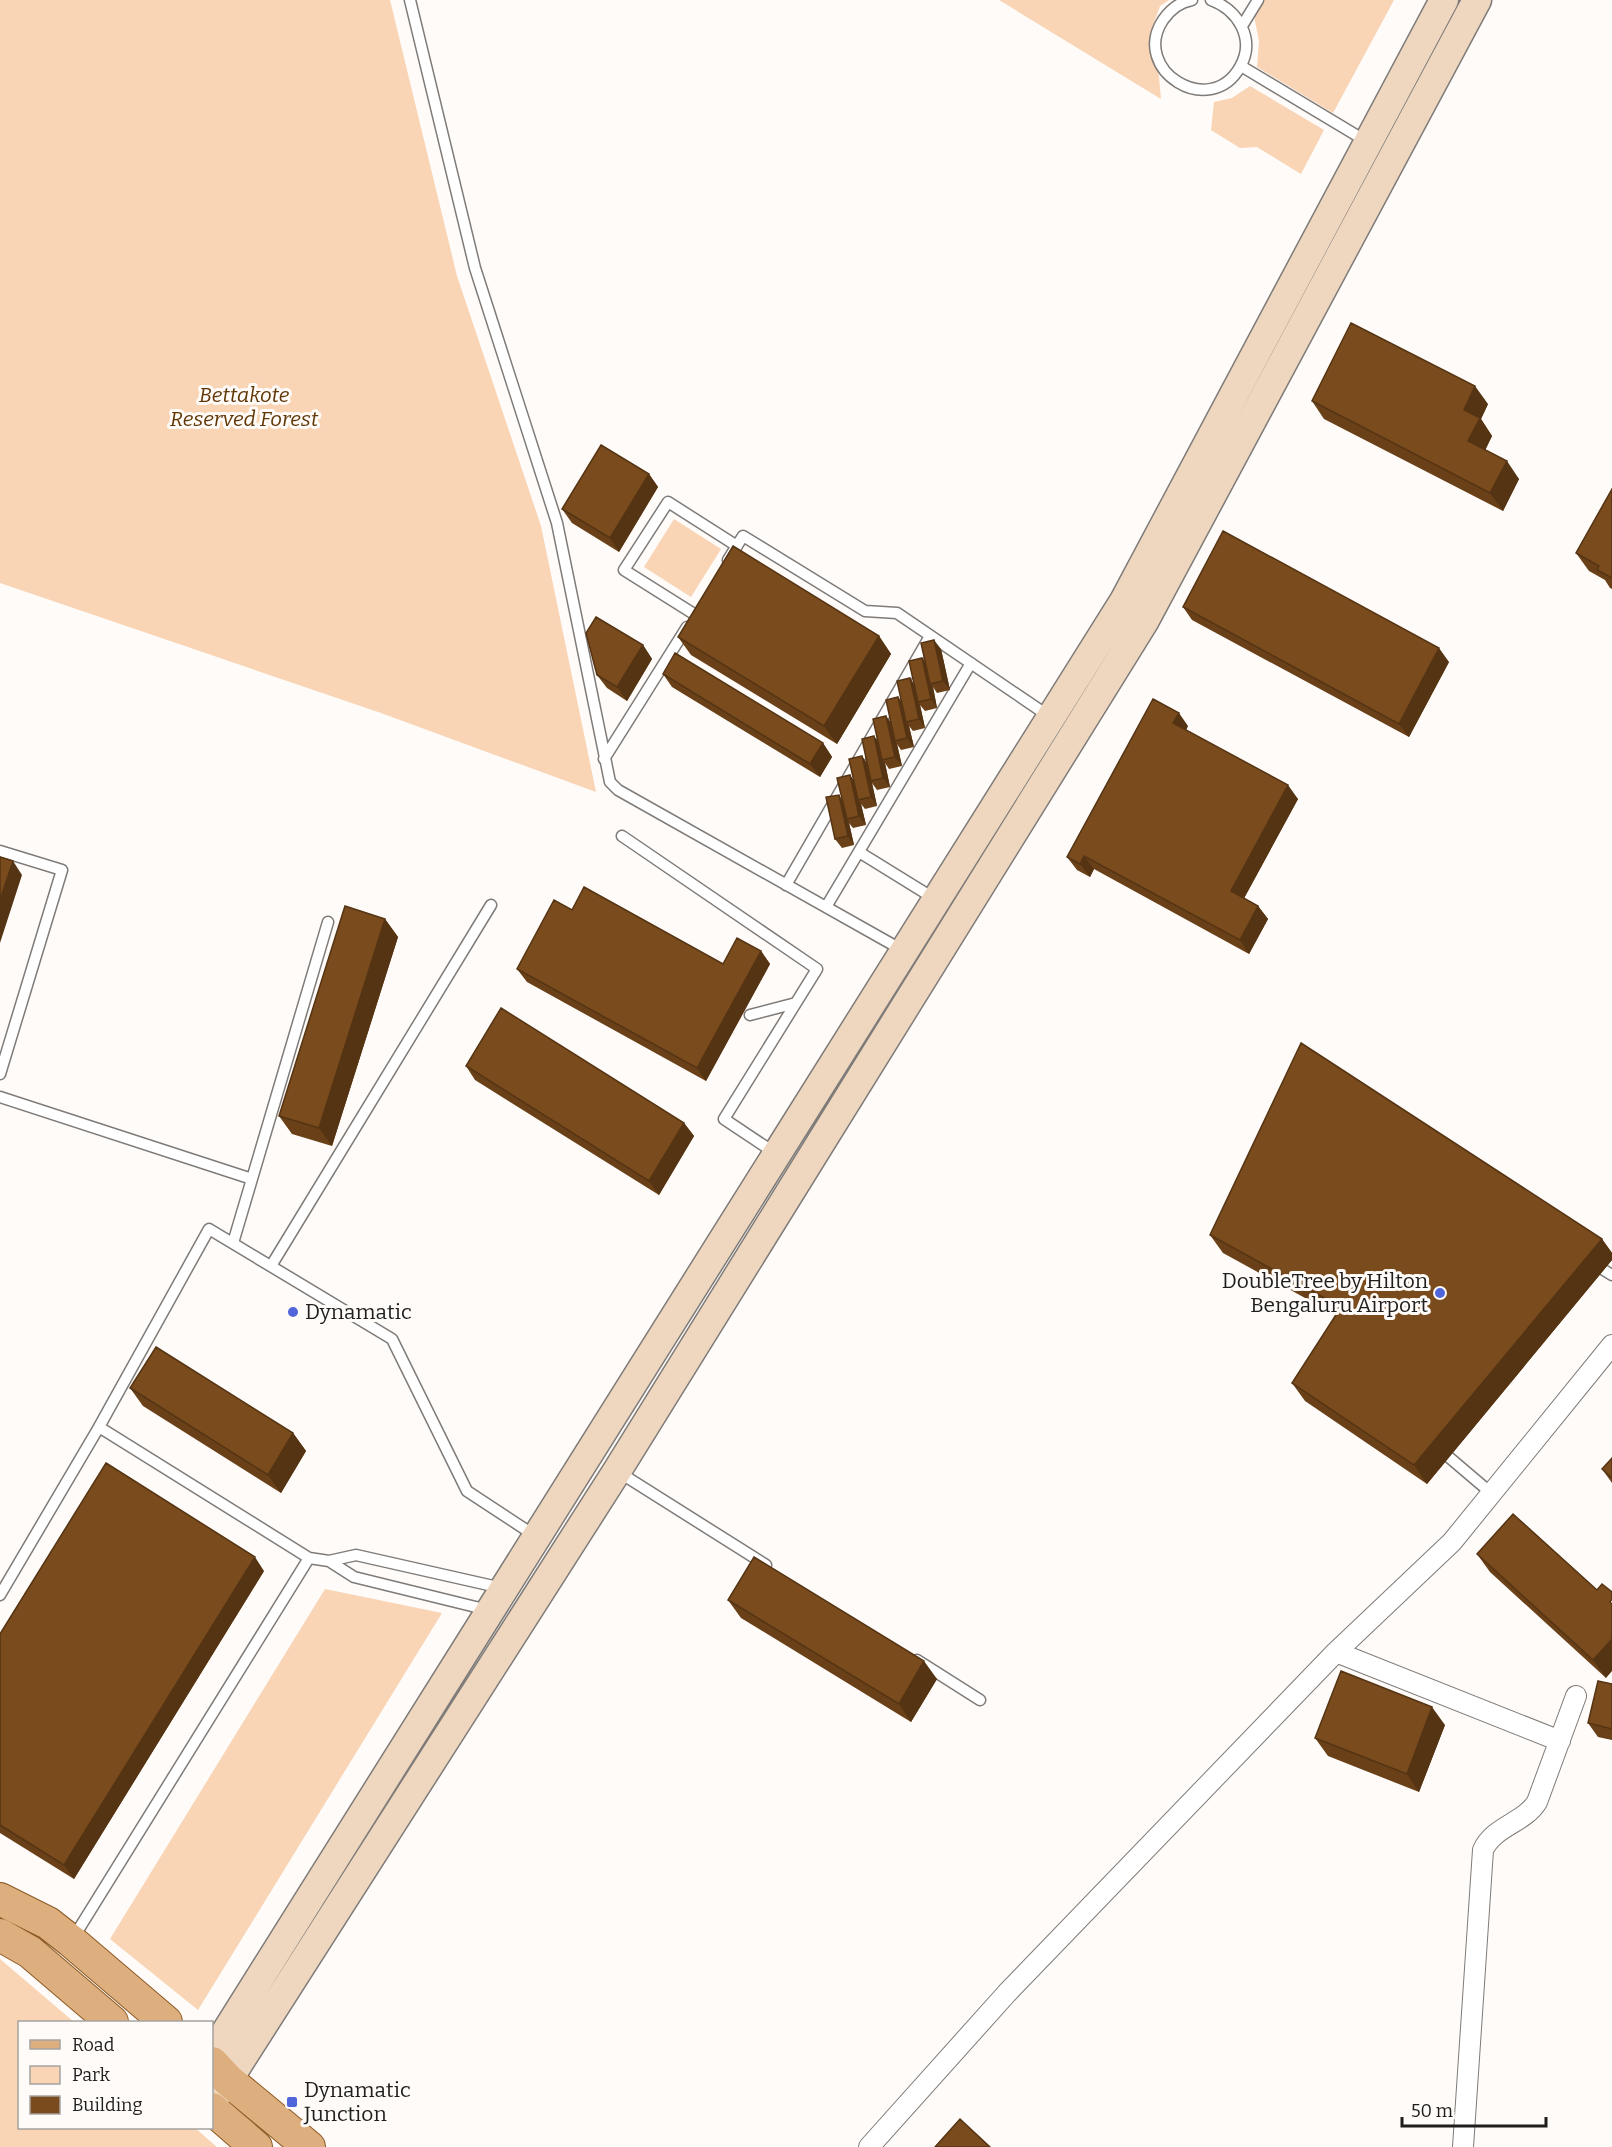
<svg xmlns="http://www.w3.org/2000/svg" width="1612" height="2147" font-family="Bitter,serif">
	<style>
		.green { fill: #f9d4b5 }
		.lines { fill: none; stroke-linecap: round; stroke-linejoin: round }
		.lane-casing { stroke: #7e7b79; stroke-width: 13 }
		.street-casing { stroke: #7e7b79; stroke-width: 22 }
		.secondary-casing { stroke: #7e7b79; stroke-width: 31 }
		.primary-casing { stroke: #8d5a24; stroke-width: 34 }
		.lane { stroke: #fff; stroke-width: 10 }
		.street { stroke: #fff; stroke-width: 20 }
		.secondary { stroke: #eed7be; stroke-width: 28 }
		.primary { stroke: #deaf7e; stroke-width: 32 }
		.wall { fill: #694018 }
		.shaded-wall { fill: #553414 }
		.building { fill: #7a4b1c; stroke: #553414; stroke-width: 1.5 }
		.poi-dot { fill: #5165db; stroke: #fefbf8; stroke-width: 2 }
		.labels { text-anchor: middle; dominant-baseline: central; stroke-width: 6; stroke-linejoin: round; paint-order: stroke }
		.park-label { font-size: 21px; font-style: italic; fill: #623706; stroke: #fefbf8 }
		.poi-label { font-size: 21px; fill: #1f1e1d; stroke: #fefbf8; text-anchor: start }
	</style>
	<rect width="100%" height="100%" fill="#fefbf8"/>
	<!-- green -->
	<path class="green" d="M0 0H390L457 276 541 526 596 792 381 713 0 583Z
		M999 0H1169L1160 6 1154 23 1161 99Z
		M1264 0H1394L1333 113 1257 67 1259 41 1254 16Z
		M1250 86 1324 130 1301 174 1257 147 1240 148 1211 130 1214 102 1232 98Z
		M674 519 721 549 691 597 644 567Z
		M325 1589 442 1613 198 2010 110 1939Z
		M0 1959 74 2022H20V2128H195L217 2147H0Z"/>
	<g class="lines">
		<!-- lane casing -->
		<g class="lane-casing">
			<path id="lane" d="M410 0 475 268 557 523 610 782 618 790 904 951
				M1192 0C1179 2 1170 10 1163 20 1130 70 1210 120 1240 67 1256 39 1238 10 1211 0
				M1242 26 1258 0
				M1241 66 1366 141
				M728 560 743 536 865 611 897 613 1050 717
				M694 614 624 570 668 502 737 546
				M604 759 687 627
				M622 836 817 969 724 1119 775 1153
				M0 851 62 870 0 1074
				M859 852 935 899
				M786 885 930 636
				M826 907 971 663
				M750 1015 796 1003
				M0 1097 252 1179
				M233 1243 328 922
				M1594 1264 1612 1275
				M271 1266 491 905
				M99 1427 209 1229 392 1339 467 1491 537 1537
				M1448 1448 1444 1453 1491 1493
				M617 1471 766 1565
				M329 1561 354 1577 488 1610
				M0 1595 99 1427 309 1558 329 1561 356 1555 502 1588
				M917 1660 980 1700
				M72 1940 309 1558"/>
		</g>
		<!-- street casing -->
		<g class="street-casing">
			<path id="street" d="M1336 1652 1560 1741
				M869 2147 1007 1993 1336 1652 1452 1542 1612 1345
				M1463 2147 1483 1850C1494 1826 1524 1823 1537 1802L1576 1696"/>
		</g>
		<!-- secondary casing -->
		<g class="secondary-casing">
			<path id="secondary" d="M212 2054 1124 601 1444 0
				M212 2100 228 2080 617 1471 1145 620 1477 0"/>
		</g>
		<!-- primary casing -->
		<g class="primary-casing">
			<path id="primary" d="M0 1899 48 1923 71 1941 166 2022
				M0 1935 30 1952 112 2022
				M212 2063 228 2080 309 2147
				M212 2109 256 2147"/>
		</g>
		<!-- lane -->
		<use href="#lane" class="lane"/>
		<!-- street -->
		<use href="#street" class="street"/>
		<!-- secondary -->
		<use href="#secondary" class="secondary"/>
		<!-- primary -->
		<use href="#primary" class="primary"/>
	</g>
	<!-- wall -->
	<path class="wall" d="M1312 401 1488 404 1481 419 1492 436 1485 450 1519 479 1503 511 1324 419Z
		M649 474 658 487 619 552 572 523 562 509Z
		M1612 489V589L1610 588 1605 580 1589 571 1576 553Z
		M1183 607 1449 662 1409 737 1192 620Z
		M879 636 891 654 837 744 691 655 678 637Z
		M643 645 652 659 627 701 607 688 597 675Z
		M941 649 950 690 937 693 933 687 937 708 925 711 920 705 925 728 913 731 909 726 914 747 901 750 897 744 902 766 889 769 885 763 890 787 877 790 872 783 877 806 865 809 861 804 866 825 853 828 849 823 854 845 842 848 835 839 842 799 850 775 854 781 862 756 867 763 879 742 886 716 890 722 902 702 915 684 922 658 926 663Z
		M663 674 823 743 832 757 820 777 672 687Z
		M1188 726 1186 730 1298 799 1244 898 1258 906 1268 919 1249 954 1094 869 1090 877 1077 870 1067 857Z
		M572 910 723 964 761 951 770 964 706 1081 527 982 517 969Z
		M385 919 398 937 332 1146 292 1134 279 1116Z
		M466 1066 684 1123 694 1136 659 1195 475 1080Z
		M1210 1235 1602 1239 1612 1253V1260L1427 1484 1305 1401 1292 1383 1336 1315 1223 1253Z
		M130 1388 293 1433 306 1451 281 1493 143 1406Z
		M1612 1458V1483L1602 1469Z
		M1477 1554 1597 1590 1606 1678 1490 1572Z
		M264 1571 74 1879 0 1833V1634Z
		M728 1600 937 1679 911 1722 741 1618Z
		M1612 1684V1740L1598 1737 1588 1723Z
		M1445 1725 1419 1792 1328 1756 1315 1738Z"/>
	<!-- shaded-wall -->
	<path class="shaded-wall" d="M1475 386 1488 404 1481 419 1492 436 1481 459 1468 441 1464 410Z
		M1507 461 1519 479 1503 511 1490 493Z
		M649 474 658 487 619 552 610 538Z
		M879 636 891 654 837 744 824 726Z
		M934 640 941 649 950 690 943 681Z
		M643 645 652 659 627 701 617 687Z
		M1439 648 1449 662 1409 737 1399 724Z
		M922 658 928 667 930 684 933 687 937 708 931 699Z
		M910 678 916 687 918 702 920 705 925 728 919 719Z
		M898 697 905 706 906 722 909 726 914 747 907 738Z
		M1179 713 1188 726 1183 736 1173 723Z
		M886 716 893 725 895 741 897 744 902 766 895 757Z
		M874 736 881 745 882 760 885 763 890 787 883 778Z
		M823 743 832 757 820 777 810 764Z
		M862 756 868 765 871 781 872 783 877 806 871 797Z
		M850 775 856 784 858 800 861 804 866 825 859 816Z
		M1288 785 1298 799 1241 904 1231 891Z
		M839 795 845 804 847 819 849 823 854 845 848 836Z
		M1084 856 1094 869 1090 877 1080 864Z
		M13 861 22 875 0 943V900Z
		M1258 906 1268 919 1249 954 1240 940Z
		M385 919 398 937 332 1146 319 1128Z
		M761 951 770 964 706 1081 697 1068Z
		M684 1123 694 1136 659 1195 649 1181Z
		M1602 1239 1612 1253V1260L1427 1484 1414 1465Z
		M293 1433 306 1451 281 1493 268 1475Z
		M255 1557 264 1571 74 1879 64 1865Z
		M1612 1639V1671L1606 1678 1593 1660Z
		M924 1661 937 1679 911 1722 899 1704Z
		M1432 1707 1445 1725 1419 1792 1407 1774Z"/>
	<!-- building -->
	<path class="building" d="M1351 323 1475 386 1464 410 1480 418 1468 441 1507 461 1490 493 1312 401Z
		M601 445 649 474 610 538 562 509Z
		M1612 489V578L1597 570 1599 566 1576 553Z
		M1223 531 1439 648 1399 724 1183 607Z
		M733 546 879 636 824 726 678 637Z
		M596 617 643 645 617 687 597 675 586 633Z
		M934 640 943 681 930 684 921 643Z
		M675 653 823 743 810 764 663 674Z
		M922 658 931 699 918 702 909 661Z
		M910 678 919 719 906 722 897 681Z
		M898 697 907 738 895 741 886 700Z
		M1153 699 1179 713 1173 723 1288 785 1231 891 1258 906 1240 940 1084 856 1080 864 1067 857Z
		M886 716 895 757 882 760 873 719Z
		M874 736 883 778 871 781 862 739Z
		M862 756 871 797 858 800 849 759Z
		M850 775 859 816 847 819 837 778Z
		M839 795 848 836 835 839 826 797Z
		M0 857 13 861 0 900Z
		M584 887 723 964 737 938 761 951 697 1068 517 969 554 900 572 910Z
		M345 906 385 919 319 1128 279 1116Z
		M501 1008 684 1123 649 1181 466 1066Z
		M1301 1043 1602 1239 1414 1465 1292 1383 1341 1307 1210 1235Z
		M156 1347 293 1433 268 1475 130 1388Z
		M1612 1458V1478L1602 1469Z
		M106 1463 255 1557 64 1865 0 1825V1634Z
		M1513 1514 1597 1590 1602 1584 1612 1592V1599L1610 1602 1612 1604V1639L1593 1660 1477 1554Z
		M754 1557 924 1661 899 1704 728 1600Z
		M1341 1671 1432 1707 1407 1774 1315 1738Z
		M1598 1681 1612 1684V1729L1588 1723Z
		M960 2119 990 2147H935Z"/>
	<!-- markers -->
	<g class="poi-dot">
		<circle cx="1440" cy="1293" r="6"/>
		<circle cx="293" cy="1312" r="6"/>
		<rect x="286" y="2096" width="12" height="12" rx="3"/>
	</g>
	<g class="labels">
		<!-- park labels -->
		<g class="park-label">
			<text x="244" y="395">Bettakote<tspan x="244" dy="24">Reserved Forest</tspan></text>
		</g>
		<!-- poi labels -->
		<g class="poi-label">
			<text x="1428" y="1281" text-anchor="end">DoubleTree by Hilton<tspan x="1428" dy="24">Bengaluru Airport</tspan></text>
			<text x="305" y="1312">Dynamatic</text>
			<text x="304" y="2090">Dynamatic<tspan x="304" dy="24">Junction</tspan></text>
		</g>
	</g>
	<!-- legend -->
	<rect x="18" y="2021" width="195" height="108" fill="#fefbf8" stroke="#a5a3a0" stroke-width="1.5"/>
	<rect x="30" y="2040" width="30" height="9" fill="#deaf7e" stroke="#a5a3a0" stroke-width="1.5"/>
	<text x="72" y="2051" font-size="18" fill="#1f1e1d">Road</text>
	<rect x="30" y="2066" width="30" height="18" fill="#f9d4b5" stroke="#a5a3a0" stroke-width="1.5"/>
	<text x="72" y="2081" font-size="18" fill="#1f1e1d">Park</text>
	<rect x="30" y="2096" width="30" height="18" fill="#7a4b1c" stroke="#a5a3a0" stroke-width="1.5"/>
	<text x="72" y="2111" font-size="18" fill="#1f1e1d">Building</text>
	<!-- scale -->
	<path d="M1402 2117v9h144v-9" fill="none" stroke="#1f1e1d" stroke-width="3"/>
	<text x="1411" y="2117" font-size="18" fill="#1f1e1d" stroke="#fefbf8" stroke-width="4.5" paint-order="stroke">50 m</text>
</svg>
